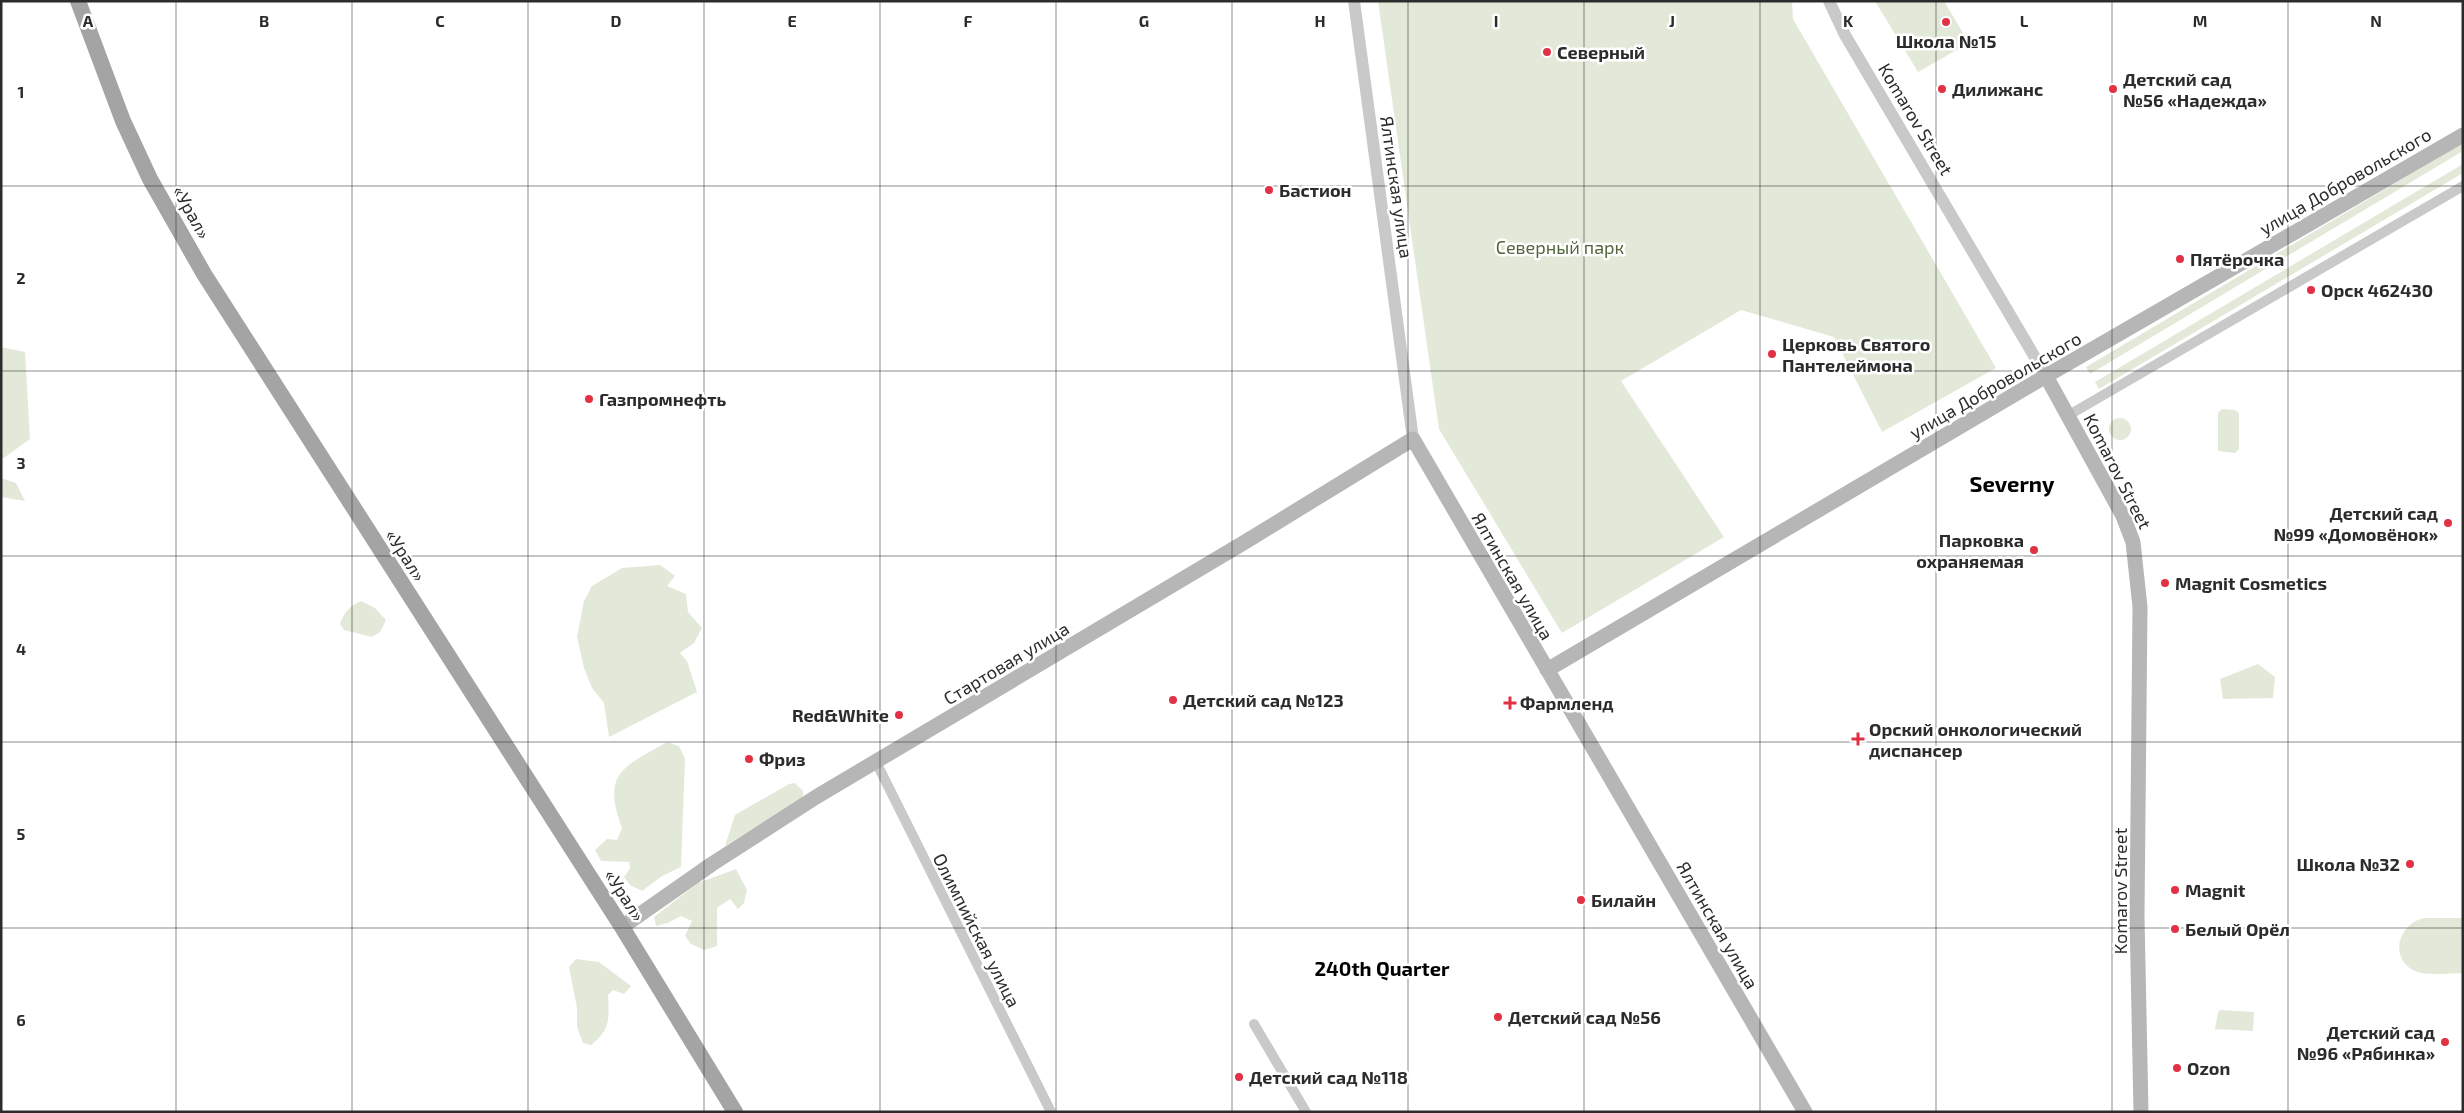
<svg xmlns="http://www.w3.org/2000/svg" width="2464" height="1113" font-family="'Exo 2',sans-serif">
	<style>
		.green { fill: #e3e9d9 }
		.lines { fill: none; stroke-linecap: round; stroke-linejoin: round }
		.minor { stroke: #c9c9c9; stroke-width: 10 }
		.tertiary { stroke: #c9c9c9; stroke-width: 12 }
		.secondary { stroke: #b6b6b6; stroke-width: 15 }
		.primary { stroke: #a4a4a4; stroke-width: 16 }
		.grid { fill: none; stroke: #2c2c2c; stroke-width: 1; stroke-opacity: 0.55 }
		.poi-dot { fill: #e03145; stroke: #fff; stroke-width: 2 }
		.labels { text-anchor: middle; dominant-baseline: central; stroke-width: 5; stroke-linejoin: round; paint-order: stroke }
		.poi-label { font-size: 18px; font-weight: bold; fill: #2c2c2c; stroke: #fff; text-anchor: start }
		.street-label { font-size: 18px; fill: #2c2c2c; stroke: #fff }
		.park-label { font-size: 18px; fill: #51663b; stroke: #fff }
		.quarter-label { font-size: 20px; font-weight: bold; fill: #000; stroke: #fff }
		.district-label { font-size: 22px; font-weight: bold; fill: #000; stroke: #fff }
		.grid-label { font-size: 16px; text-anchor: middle; font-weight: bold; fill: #2c2c2c; stroke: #fff; stroke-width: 5; stroke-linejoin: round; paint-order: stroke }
	</style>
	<rect width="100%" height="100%" fill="#fff"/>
	<!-- green -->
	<path class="green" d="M1378 1H1792L1793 19 1996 368 1882 432 1834 337 1741 310 1621 381 1724 537 1562 633 1439 429Z
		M1875 1H1944L1969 43 1918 72Z
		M2463 143V151L2090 374 2086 367Z
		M2463 164V173L2099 389 2095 382Z
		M1 347 25 352 30 439 1 460Z
		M2222 409 2235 410 2239 413V449L2235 453 2218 451V413Z
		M2109 429a11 11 0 1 1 22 0a11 11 0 1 1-22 0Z
		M1 478 16 483 25 501 1 497Z
		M660 565 675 576 667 586 686 594 688 612 702 628 694 643 680 653 687 661 697 692 609 737 604 703 592 688 584 668 577 637 584 601 592 586 622 568Z
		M361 601 375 608 386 620 380 632 372 637 344 630 340 624C344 612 350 606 361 601Z
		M2258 664 2275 677 2273 698 2223 699 2220 679Z
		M667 742 679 746 685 759 681 867 662 876 642 891 630 885 624 877 630 868 629 862 601 861 595 850 607 839 617 840 622 828C601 772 624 767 667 742Z
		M795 783 803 791V797L725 846 735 815 789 784Z
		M736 869 747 890 744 903 738 909 730 899 717 908V946L704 950 691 944 685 936 692 921 681 916 668 923 656 926 654 917 698 883Z
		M2425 918H2463V973C2448 973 2426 977 2413 970 2388 956 2400 922 2425 918Z
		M576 959 599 962 631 986 624 994 613 990 608 995C609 1019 611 1029 591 1045L583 1043 577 1027V1008L569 967Z
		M2220 1010 2254 1012 2253 1031 2215 1029 2218 1013Z"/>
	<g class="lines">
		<!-- minor -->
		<path class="minor" d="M2069 415 2463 186
			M876 762 1051 1112
			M1254 1024 1306 1112"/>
		<!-- tertiary -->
		<path class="tertiary" d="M1354 1 1413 439
			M1829 1 1845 35 2046 376"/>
		<!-- secondary -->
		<path class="secondary" d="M2046 376 2123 516 2133 542 2140 607 2137 916 2141 1112
			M1547 670 2046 376 2463 135
			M622 927 712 864 816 797 1245 542 1413 439 1805 1112"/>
		<!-- primary -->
		<path class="primary" d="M78 1 123 121 150 179 204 274 622 927 735 1112"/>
	</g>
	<!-- grid -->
	<path class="grid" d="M176 1V1112M352 1V1112M528 1V1112M704 1V1112M880 1V1112M1056 1V1112M1232 1V1112M1408 1V1112M1584 1V1112M1760 1V1112M1936 1V1112M2112 1V1112M2288 1V1112M1 186H2463M1 371H2463M1 556H2463M1 742H2463M1 928H2463"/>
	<!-- markers -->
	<g class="poi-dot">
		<circle cx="1946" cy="22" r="5"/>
		<circle cx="1547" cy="52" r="5"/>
		<circle cx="1942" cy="89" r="5"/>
		<circle cx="2113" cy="89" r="5"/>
		<circle cx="1269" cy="190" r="5"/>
		<circle cx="2180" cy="259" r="5"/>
		<circle cx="2311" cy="290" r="5"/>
		<circle cx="1772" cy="354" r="5"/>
		<circle cx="589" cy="399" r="5"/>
		<circle cx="2448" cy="523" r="5"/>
		<circle cx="2034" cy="550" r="5"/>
		<circle cx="2165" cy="583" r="5"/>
		<circle cx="1173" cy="700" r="5"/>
		<path d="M1507.5 695.5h5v5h5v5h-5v5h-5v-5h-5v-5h5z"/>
		<circle cx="899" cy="715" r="5"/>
		<path d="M1855.5 731.5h5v5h5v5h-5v5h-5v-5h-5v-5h5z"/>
		<circle cx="749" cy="759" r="5"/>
		<circle cx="2410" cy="864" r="5"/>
		<circle cx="2175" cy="890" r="5"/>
		<circle cx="1581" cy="900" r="5"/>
		<circle cx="2175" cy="929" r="5"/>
		<circle cx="1498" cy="1017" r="5"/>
		<circle cx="2445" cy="1042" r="5"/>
		<circle cx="2177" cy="1068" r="5"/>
		<circle cx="1239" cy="1077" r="5"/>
	</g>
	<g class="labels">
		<!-- poi labels -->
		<g class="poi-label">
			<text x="1946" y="41" text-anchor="middle">Школа №15</text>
			<text x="1557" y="52">Северный</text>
			<text x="2123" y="79">Детский сад<tspan x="2123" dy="21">№56 «Надежда»</tspan></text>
			<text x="1952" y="89">Дилижанс</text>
			<text x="1279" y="190">Бастион</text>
			<text x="2190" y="259">Пятёрочка</text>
			<text x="2321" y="290">Орск 462430</text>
			<text x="1782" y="344">Церковь Святого<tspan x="1782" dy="21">Пантелеймона</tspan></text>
			<text x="599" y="399">Газпромнефть</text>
			<text x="2438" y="513" text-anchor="end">Детский сад<tspan x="2438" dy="21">№99 «Домовёнок»</tspan></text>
			<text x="2024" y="540" text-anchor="end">Парковка<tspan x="2024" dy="21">охраняемая</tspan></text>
			<text x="2175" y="583">Magnit Cosmetics</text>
			<text x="1183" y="700">Детский сад №123</text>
			<text x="1520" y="703">Фармленд</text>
			<text x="889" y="715" text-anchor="end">Red&amp;White</text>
			<text x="1869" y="729">Орский онкологический<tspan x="1869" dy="21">диспансер</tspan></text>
			<text x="759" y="759">Фриз</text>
			<text x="2400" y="864" text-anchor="end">Школа №32</text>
			<text x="2185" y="890">Magnit</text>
			<text x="1591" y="900">Билайн</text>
			<text x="2185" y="929">Белый Орёл</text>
			<text x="1508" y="1017">Детский сад №56</text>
			<text x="2435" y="1032" text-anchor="end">Детский сад<tspan x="2435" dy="21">№96 «Рябинка»</tspan></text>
			<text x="2187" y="1068">Ozon</text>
			<text x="1249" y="1077">Детский сад №118</text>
		</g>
		<!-- street labels -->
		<g class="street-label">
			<text transform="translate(1916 119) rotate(59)">Komarov Street</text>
			<text transform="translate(2345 181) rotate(-30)">улица Добровольского</text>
			<text transform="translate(1397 187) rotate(82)">Ялтинская улица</text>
			<text transform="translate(192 212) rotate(61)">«Урал»</text>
			<text transform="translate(1995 385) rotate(-30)">улица Добровольского</text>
			<text transform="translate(2118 471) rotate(63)">Komarov Street</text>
			<text transform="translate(406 555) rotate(57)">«Урал»</text>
			<text transform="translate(1513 576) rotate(60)">Ялтинская улица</text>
			<text transform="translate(1006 663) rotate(-31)">Стартовая улица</text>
			<text transform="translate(2120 891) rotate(-90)">Komarov Street</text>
			<text transform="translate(625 895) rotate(57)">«Урал»</text>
			<text transform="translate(1718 925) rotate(60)">Ялтинская улица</text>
			<text transform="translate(977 930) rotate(63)">Олимпийская улица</text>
		</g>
		<!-- park labels -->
		<g class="park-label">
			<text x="1560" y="247">Северный парк</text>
		</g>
		<!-- quarter labels -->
		<g class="quarter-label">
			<text x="1382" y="968">240th Quarter</text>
		</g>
		<!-- district labels -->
		<g class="district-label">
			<text x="2012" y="483">Severny</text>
		</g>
	</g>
	<g class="grid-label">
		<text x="88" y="27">A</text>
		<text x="264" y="27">B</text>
		<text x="440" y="27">C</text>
		<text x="616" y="27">D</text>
		<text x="792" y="27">E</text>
		<text x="968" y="27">F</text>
		<text x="1144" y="27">G</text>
		<text x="1320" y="27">H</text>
		<text x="1496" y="27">I</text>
		<text x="1672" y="27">J</text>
		<text x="1848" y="27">K</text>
		<text x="2024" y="27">L</text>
		<text x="2200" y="27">M</text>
		<text x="2376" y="27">N</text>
		<text x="21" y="98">1</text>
		<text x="21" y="284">2</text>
		<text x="21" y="469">3</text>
		<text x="21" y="655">4</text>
		<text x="21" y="840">5</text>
		<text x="21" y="1026">6</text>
	</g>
	<!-- border -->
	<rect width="2464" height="1113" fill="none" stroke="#2c2c2c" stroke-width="5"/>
</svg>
